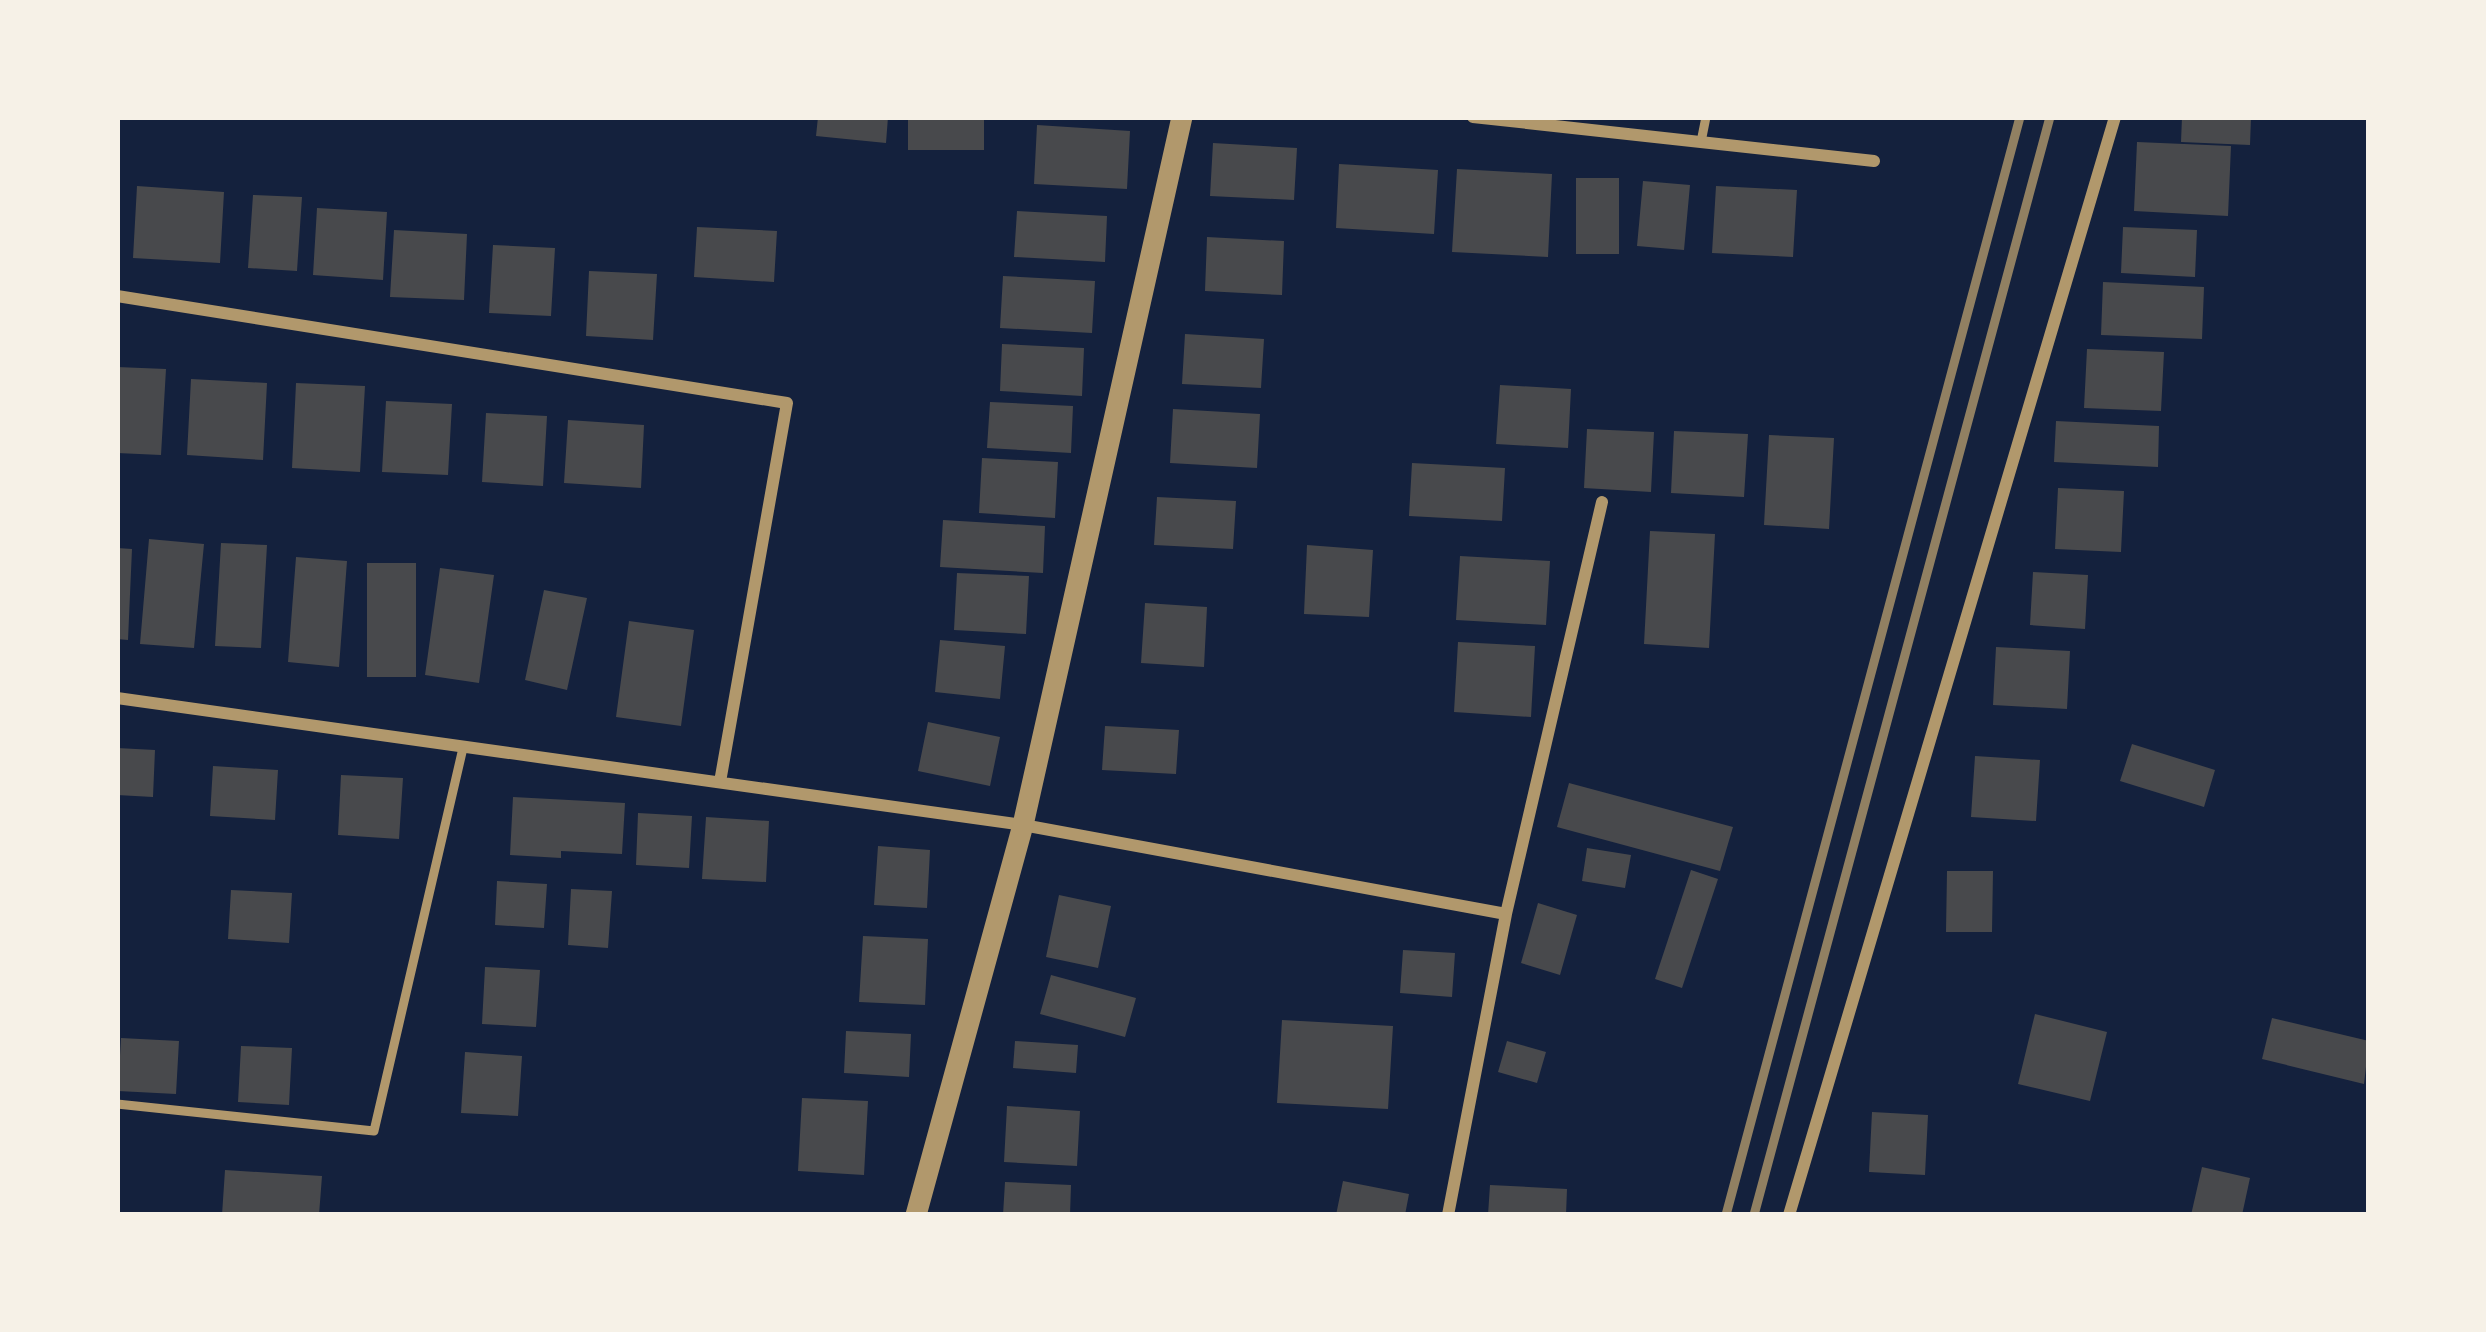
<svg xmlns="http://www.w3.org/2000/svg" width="2486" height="1332" font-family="Lora,serif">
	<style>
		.building { fill: #48494c }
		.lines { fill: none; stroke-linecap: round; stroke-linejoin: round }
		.service { stroke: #b1986c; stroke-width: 9 }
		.minor { stroke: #b1986c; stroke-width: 12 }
		.tertiary { stroke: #b1986c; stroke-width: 21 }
		.rail { stroke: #918062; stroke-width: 9 }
	</style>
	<rect width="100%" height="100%" fill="#14213d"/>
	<!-- building -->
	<path class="building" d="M818 117H888L886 143 816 136Z
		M908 117H984V150H908Z
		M2182 117H2251L2250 145 2181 142Z
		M1037 125 1130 131 1127 189 1034 184Z
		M2137 142 2231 146 2228 216 2134 211Z
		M1213 143 1297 148 1294 200 1210 196Z
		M1339 164 1438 170 1434 234 1336 228Z
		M1457 169 1552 174 1548 257 1452 252Z
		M1576 178H1619V254H1576Z
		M1643 181 1690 185 1684 250 1637 246Z
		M137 186 224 192 220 263 133 258Z
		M1716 186 1797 190 1793 257 1712 253Z
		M253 195 302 197 297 271 248 268Z
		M317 208 387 212 383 280 313 275Z
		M1017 211 1107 216 1105 262 1014 257Z
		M697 227 777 231 774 282 694 277Z
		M2123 227 2197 230 2195 277 2121 273Z
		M394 230 467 234 464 300 390 297Z
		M1207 237 1284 241 1282 295 1205 291Z
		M493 245 555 248 551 316 489 313Z
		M589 271 657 274 653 340 586 336Z
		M1003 276 1095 281 1092 333 1000 328Z
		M2103 282 2204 287 2202 339 2101 335Z
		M1185 334 1264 339 1261 388 1182 384Z
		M1002 344 1084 348 1082 396 1000 391Z
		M2087 349 2164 352 2161 411 2084 408Z
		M117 367 166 369 161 455 117 453Z
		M191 379 267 383 263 460 187 455Z
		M296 383 365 386 360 472 292 468Z
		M1500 385 1571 389 1568 448 1496 444Z
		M386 401 452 404 448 475 382 472Z
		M990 402 1073 406 1071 453 987 448Z
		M1173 409 1260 414 1257 468 1170 463Z
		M486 413 547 416 543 486 482 482Z
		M568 420 644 425 641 488 564 483Z
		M2056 421 2159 426 2158 467 2054 462Z
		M1587 429 1654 432 1651 492 1584 488Z
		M1674 431 1748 434 1744 497 1671 493Z
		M1769 435 1834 438 1829 529 1764 525Z
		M982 458 1058 462 1055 518 979 513Z
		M1412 463 1505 468 1502 521 1409 516Z
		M2058 488 2124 491 2121 552 2055 549Z
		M1157 497 1236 501 1233 549 1154 545Z
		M943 520 1045 526 1043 573 940 567Z
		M1650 531 1715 534 1709 648 1644 644Z
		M149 539 204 544 194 648 140 644Z
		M221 543 267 545 261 648 215 646Z
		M1307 545 1373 550 1369 617 1304 614Z
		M117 548 132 549 128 640 117 639Z
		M1460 556 1550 561 1546 625 1456 620Z
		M296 557 347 561 339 667 288 662Z
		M367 563H416V677H367Z
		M440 568 494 575 479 683 425 675Z
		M2033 572 2088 575 2085 629 2030 625Z
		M957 573 1029 576 1026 634 954 630Z
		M544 590 587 598 567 690 525 680Z
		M1145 603 1207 607 1204 667 1141 663Z
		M629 621 694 630 681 726 616 717Z
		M940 640 1005 646 1000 699 935 692Z
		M1458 642 1535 646 1531 717 1454 712Z
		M1996 647 2070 651 2067 709 1993 705Z
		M928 722 1000 737 990 786 918 771Z
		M1105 726 1179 730 1176 774 1102 770Z
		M2132 744 2215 770 2204 807 2120 781Z
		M117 748 155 750 153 797 117 795Z
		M1975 756 2040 760 2036 821 1971 817Z
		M213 766 278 770 275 820 210 816Z
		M341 775 403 778 399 839 338 835Z
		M1569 783 1733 827 1720 871 1557 827Z
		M513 797 625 803 622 854 561 851V858L510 855Z
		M638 813 692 816 689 868 636 865Z
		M706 817 769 821 766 882 702 879Z
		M878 846 930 850 927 908 874 905Z
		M1587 848 1631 855 1625 888 1582 881Z
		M1691 870 1718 879 1682 988 1655 979Z
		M1947 871H1993L1992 932H1946Z
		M497 881 547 884 544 928 495 925Z
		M571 889 612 891 608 948 568 945Z
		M231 890 292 893 289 943 228 939Z
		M1059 895 1111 906 1098 968 1046 957Z
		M1538 903 1577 915 1560 975 1521 963Z
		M863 936 928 939 925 1005 859 1002Z
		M1403 950 1455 953 1452 997 1400 993Z
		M485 967 540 970 536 1027 482 1024Z
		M1051 975 1136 998 1125 1037 1040 1014Z
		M2035 1014 2107 1032 2090 1101 2018 1084Z
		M2272 1018 2369 1041 2364 1084 2262 1059Z
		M1282 1020 1393 1026 1388 1109 1277 1103Z
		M846 1031 911 1034 909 1077 844 1073Z
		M121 1038 179 1041 176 1094 118 1091Z
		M1015 1041 1078 1045 1076 1073 1013 1068Z
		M1507 1041 1546 1052 1537 1083 1498 1072Z
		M241 1046 292 1048 289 1105 238 1102Z
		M465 1052 522 1056 518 1116 461 1113Z
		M802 1098 868 1101 864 1175 798 1171Z
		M1007 1106 1080 1111 1077 1166 1004 1162Z
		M1872 1112 1928 1115 1925 1175 1869 1172Z
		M2202 1167 2250 1178 2242 1215H2191Z
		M225 1170 322 1176 319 1215H222Z
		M1343 1181 1409 1194 1405 1215H1336Z
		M1005 1182 1071 1185 1070 1215H1003Z
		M1490 1185 1567 1189 1566 1215H1488Z"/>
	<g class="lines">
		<!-- service -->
		<path class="service" d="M1701 142 1706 117
			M117 1104 374 1131 463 748"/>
		<!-- minor -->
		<path class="minor" d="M1473 117 1874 161
			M117 296 787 403 720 782
			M117 698 1023 825 1506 914
			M1448 1215 1506 914 1602 502
			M1789 1215 2115 117"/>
		<!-- tertiary -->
		<path class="tertiary" d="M916 1215 1023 825 1182 117"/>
		<!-- rail -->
		<path class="rail" d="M1726 1215 2020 117
			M1754 1215 2050 117"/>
	</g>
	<!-- border -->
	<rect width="2486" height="1332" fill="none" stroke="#f6f1e7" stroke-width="240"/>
</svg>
